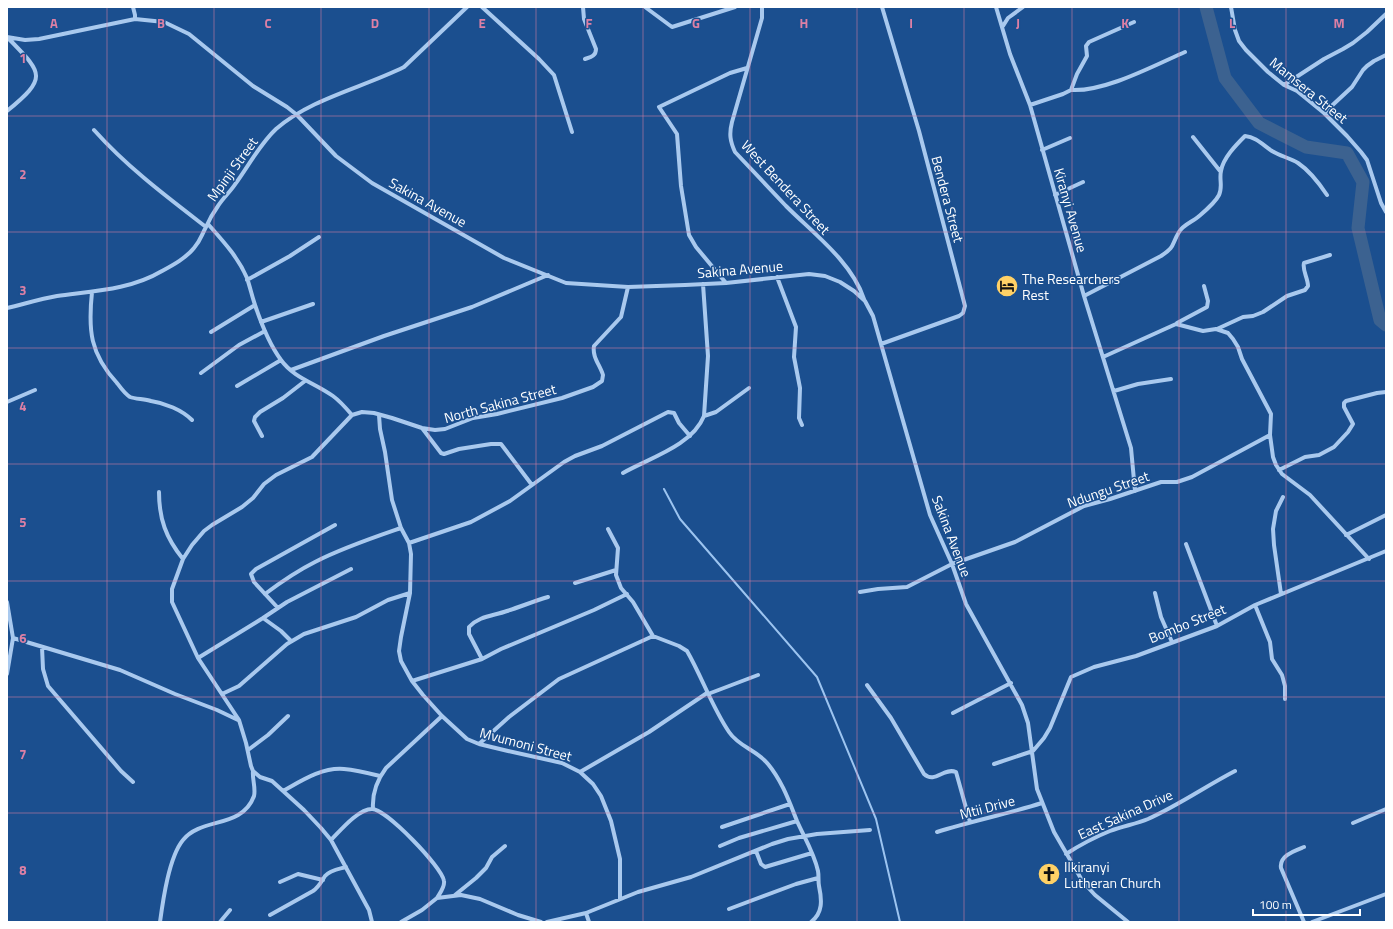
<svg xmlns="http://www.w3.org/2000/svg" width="1393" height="929" font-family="'Titillium Web',sans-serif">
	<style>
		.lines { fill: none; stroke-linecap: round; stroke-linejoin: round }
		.stream { stroke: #9cc4f0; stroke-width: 2 }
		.river { stroke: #3c6290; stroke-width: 13 }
		.street { stroke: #a9c9ee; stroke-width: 4 }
		.grid { fill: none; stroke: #dd80a5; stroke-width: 1; stroke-opacity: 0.55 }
		.labels { text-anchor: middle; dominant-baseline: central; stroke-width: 3; stroke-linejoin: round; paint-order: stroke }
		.street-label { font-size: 14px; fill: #fff; stroke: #1b4f8f }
		.poi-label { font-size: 14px; fill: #fff; stroke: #1b4f8f; text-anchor: start }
		.grid-label { font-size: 13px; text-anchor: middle; font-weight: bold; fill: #dd80a5; stroke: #1b4f8f; stroke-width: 3; stroke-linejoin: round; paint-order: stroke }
	</style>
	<rect width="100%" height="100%" fill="#1b4f8f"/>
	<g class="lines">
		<!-- stream -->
		<path class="stream" d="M664 489 680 519 817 677 876 819 900 922"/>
		<!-- river -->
		<path class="river" d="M1206 7 1225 78 1259 123 1306 147 1347 153 1363 182 1358 228 1380 320 1386 325"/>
		<!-- street -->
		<path class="street" d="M133 7 135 15V19
			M482 7 539 59 554 75 572 132
			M583 7 584 19 596 49C596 56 591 57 585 59
			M645 7 672 27 735 7
			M762 7V18L732 122C729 134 730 141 735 152 752 170 769 188 786 206 813 233 852 262 864 299
			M996 7 1010 54 1030 105 1084 296 1131 448 1135 491
			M1231 7 1235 30 1239 41 1246 50 1268 72 1284 85 1297 91 1324 113 1347 136 1361 152 1367 160 1381 203 1386 212
			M1003 26 1008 18 1023 7
			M7 37 25 40 39 39 135 19 164 22 189 34 253 86 287 107 297 115 336 156 372 183 504 258 566 283 628 287 685 285 726 283 809 274 825 276 840 282 854 291 865 301 873 316 930 515 952 564 966 604 1022 705 1028 723 1037 789 1054 832 1083 882 1095 895 1128 922
			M1284 85 1324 59 1343 49 1353 43 1367 32 1386 14
			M1071 90C1105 92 1153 66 1185 52
			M1030 105 1063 94 1071 90 1077 74 1087 56 1086 46 1089 42 1134 22
			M7 111C49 77 42 73 8 38
			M1324 113 1352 87 1363 70 1367 66 1374 61 1386 55
			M94 130C127 167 167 197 206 227
			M1193 137 1220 171
			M1042 150 1070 138
			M1055 195 1083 182
			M208 224C223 241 238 257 247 278 250 287 252 296 255 305 261 323 269 344 281 360 294 378 315 383 333 396 340 401 346 408 352 415
			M777 277 796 327 794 357 800 388 799 418 802 425
			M247 280 290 256 319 237
			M726 283 696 247 689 235 681 186 677 134 659 107 730 73 747 68
			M92 292C88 330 90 354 117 383 120 387 125 394 130 397 135 399 145 399 151 401 165 403 182 410 192 420
			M1084 296 1161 256C1176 246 1171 245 1179 232 1183 225 1192 222 1198 217 1205 211 1215 203 1219 195 1223 187 1219 179 1221 171 1223 158 1236 145 1245 136 1256 137 1263 145 1272 151 1280 156 1290 158 1298 163 1310 171 1319 183 1327 195
			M7 308C24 304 40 299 57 296 93 291 130 290 162 271 173 265 186 258 194 248 201 240 201 236 206 227 209 220 213 213 218 206 223 198 231 191 236 183 249 165 260 144 276 129 312 98 362 88 404 67L467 7
			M261 322 313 304
			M1177 323 1207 307 1208 301 1204 286
			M1217 329 1243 317 1253 316 1263 312 1287 296 1305 290 1308 286C1308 278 1302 270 1304 263L1330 255
			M211 332 255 305
			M881 344 959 316 963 313 965 306 919 131 882 7
			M1103 357 1176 324 1203 331 1216 329 1228 333 1233 339 1238 347 1242 359 1271 414 1270 435 1273 457 1276 465 1282 474 1310 495 1369 559
			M291 370 384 336 472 307 548 275
			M201 373 239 345 265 331
			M237 386 281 360
			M1114 391 1138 384 1171 379
			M7 402 35 390
			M379 415 380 429 385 452 392 500 401 528 409 543 411 554 410 593 401 637 399 651 401 661 412 681 423 695 442 716 467 739 479 744 508 751 562 763 580 772 593 784 601 796 611 821 620 859V899
			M704 416 716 412 749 388
			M422 428 441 453 444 454 459 449 491 444H501L532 485
			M262 436 254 421 255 417 260 412 283 398 305 381
			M1279 470 1305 457 1319 455 1334 447 1348 432 1353 424 1344 407V403L1346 401 1377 393 1386 392
			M623 473C649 458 692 446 704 416L708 356 703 284
			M159 492C159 519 166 538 183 559
			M608 529 618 548 616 575 621 588 633 602 653 636 679 646 687 651C702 677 712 707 729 732 739 747 757 750 768 764 782 781 789 801 797 821 804 837 814 853 818 871 819 876 818 881 819 886 822 900 823 913 811 922
			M1346 535 1386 515
			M409 543 471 522 510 501 564 462 575 456 602 446 668 412 674 413 679 423 690 436
			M1186 544 1217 626
			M575 583 616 570
			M860 592 878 589 907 587 952 564 1015 542 1084 506 1110 499 1161 482H1177L1192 477 1270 435
			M1155 593 1161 617 1172 642
			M265 594C281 582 297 571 315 562 342 548 372 538 401 528
			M1281 594 1274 545 1273 529 1276 511 1283 497
			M7 602 13 638 7 674
			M1255 605 1270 642 1272 659 1282 675 1285 686V699
			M278 608 254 582 251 574 256 569 335 525
			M263 618 281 631 291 641
			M13 638 120 670 175 694 217 710 238 720
			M42 647 43 669 48 686 121 771 133 782
			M198 658 263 618 287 602 351 569
			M482 659 469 634V627C479 616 493 616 507 611 520 607 534 601 548 597
			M412 681 482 659 501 649 594 610 627 594
			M867 685 891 718 924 774C935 784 944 767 956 772L970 822
			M222 694 239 686 287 644 304 634 356 617 388 600 410 593
			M708 694 758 675
			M953 713 1011 683
			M479 744 509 717 559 679 653 636
			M248 750 268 735 288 716
			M994 764 1033 751 1044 738 1050 728 1071 677 1094 667 1136 656 1217 626 1255 605 1386 551
			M580 772 649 732 707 693
			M283 791C301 781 322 767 344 769 356 770 368 773 380 776
			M373 809C372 794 377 780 386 768L442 716
			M1353 823 1386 809
			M722 827 790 804
			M937 832C972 821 1007 814 1042 803
			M331 840C340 831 358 809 372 809 386 809 442 867 444 881 445 887 440 893 437 898
			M720 846 739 838 797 821
			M1304 847C1294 851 1279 856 1281 868L1304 922
			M756 851 761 864 765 867 812 853
			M1066 854C1080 845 1095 837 1110 831 1123 826 1136 824 1148 819 1179 805 1206 786 1235 771
			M280 882 298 874 323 880
			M455 895 476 878 486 868 492 857 505 846
			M729 909 796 884 818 878
			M586 913 589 922
			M270 915 313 891C319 887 321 882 325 876 330 870 339 869 346 867
			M160 922C163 900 169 857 183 840 201 817 242 829 254 796 256 788 252 779 253 771
			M220 922 230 910
			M372 922 369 910 331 840 321 828 304 810 272 781 260 777 253 771 251 766 246 743 239 720 198 658 172 602V589L183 559 192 545 204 531 212 525 242 507 253 498 264 484 276 475 312 457 352 415 362 412 374 413 392 418 422 428 435 430 445 429 473 418 497 414 562 398 593 387 602 381 603 375C600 365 592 357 594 346L621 317 628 287
			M401 922 422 910 437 898 461 895 480 899 518 915 541 922
			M547 922 586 913 638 892 691 877 772 844 788 839 817 834 870 830
			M1312 922 1386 894"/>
	</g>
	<!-- grid -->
	<path class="grid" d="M107 7V922M214 7V922M321 7V922M429 7V922M536 7V922M643 7V922M750 7V922M857 7V922M964 7V922M1072 7V922M1179 7V922M1286 7V922M7 116H1386M7 232H1386M7 348H1386M7 464H1386M7 581H1386M7 697H1386M7 813H1386"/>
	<!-- icons -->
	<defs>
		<g id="hotel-disc" transform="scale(1.15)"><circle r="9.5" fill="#ffd166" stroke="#1b4f8f"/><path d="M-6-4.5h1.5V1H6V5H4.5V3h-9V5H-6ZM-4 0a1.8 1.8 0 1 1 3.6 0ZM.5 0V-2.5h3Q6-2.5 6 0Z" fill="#111"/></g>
		<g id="church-disc" transform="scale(1.15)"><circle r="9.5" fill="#ffd166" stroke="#1b4f8f"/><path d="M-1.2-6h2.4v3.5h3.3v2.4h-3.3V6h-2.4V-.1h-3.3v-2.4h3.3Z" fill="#111"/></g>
	</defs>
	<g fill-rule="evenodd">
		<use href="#hotel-disc" x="1007" y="286"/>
		<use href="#church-disc" x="1049" y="874"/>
	</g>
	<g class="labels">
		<!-- street labels -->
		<g class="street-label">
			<text transform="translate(1309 90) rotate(39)">Mamsera Street</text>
			<text transform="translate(232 169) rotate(-54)">Mpinji Street</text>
			<text transform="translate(786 187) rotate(47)">West Bendera Street</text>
			<text transform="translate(948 199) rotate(75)">Bendera Street</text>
			<text transform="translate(428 202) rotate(29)">Sakina Avenue</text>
			<text transform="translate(1071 210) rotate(74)">Kiranyi Avenue</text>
			<text transform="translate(740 269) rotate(-5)">Sakina Avenue</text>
			<text transform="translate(500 403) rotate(-15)">North Sakina Street</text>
			<text transform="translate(1108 489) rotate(-19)">Ndungu Street</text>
			<text transform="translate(952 536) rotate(69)">Sakina Avenue</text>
			<text transform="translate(1187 623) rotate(-22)">Bombo Street</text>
			<text transform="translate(526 744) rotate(15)">Mvumoni Street</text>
			<text transform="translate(987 807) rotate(-15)">Mtii Drive</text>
			<text transform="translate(1125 814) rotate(-24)">East Sakina Drive</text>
		</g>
		<!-- poi labels -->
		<g class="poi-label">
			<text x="1022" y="278">The Researchers<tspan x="1022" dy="16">Rest</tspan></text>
			<text x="1064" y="866">Ilkiranyi<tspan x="1064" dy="16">Lutheran Church</tspan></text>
		</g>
	</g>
	<g class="grid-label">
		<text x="54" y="28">A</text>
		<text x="161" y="28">B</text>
		<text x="268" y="28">C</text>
		<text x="375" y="28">D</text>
		<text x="482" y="28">E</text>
		<text x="589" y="28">F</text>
		<text x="696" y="28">G</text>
		<text x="804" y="28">H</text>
		<text x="911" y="28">I</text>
		<text x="1018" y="28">J</text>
		<text x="1125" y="28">K</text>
		<text x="1232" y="28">L</text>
		<text x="1339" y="28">M</text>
		<text x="23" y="63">1</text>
		<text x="23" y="179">2</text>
		<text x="23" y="295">3</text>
		<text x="23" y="411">4</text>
		<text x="23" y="527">5</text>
		<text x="23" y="643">6</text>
		<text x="23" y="759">7</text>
		<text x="23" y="875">8</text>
	</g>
	<!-- border -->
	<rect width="1393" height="929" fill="none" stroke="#ffffff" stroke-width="16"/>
	<!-- scale -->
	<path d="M1253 909v6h107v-6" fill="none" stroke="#ffffff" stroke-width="2"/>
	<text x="1259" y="909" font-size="12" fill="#ffffff" stroke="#1b4f8f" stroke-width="3" paint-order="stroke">100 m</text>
</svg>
